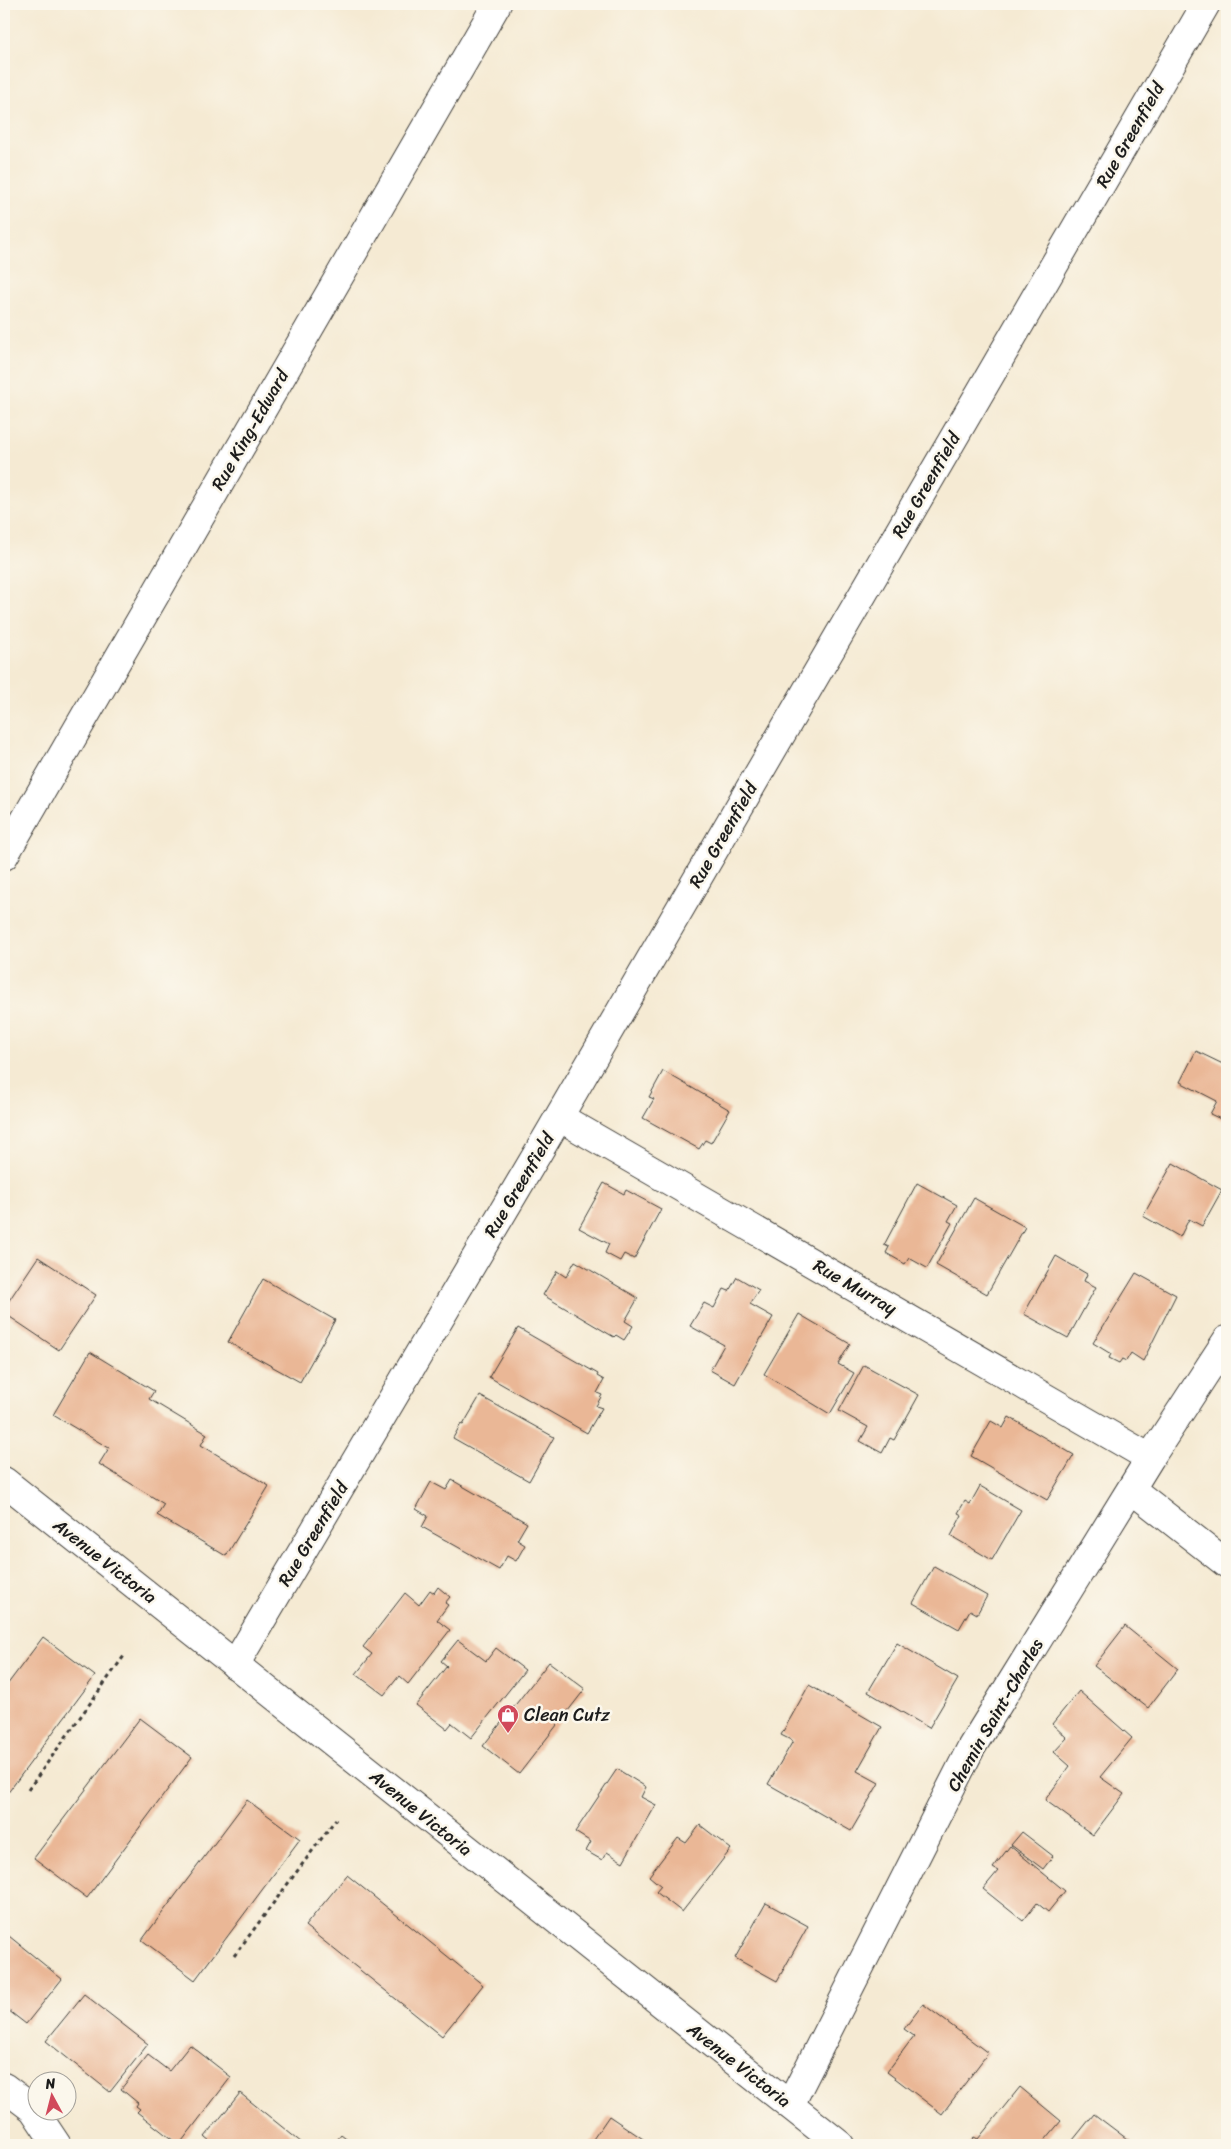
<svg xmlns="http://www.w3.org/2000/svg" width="1231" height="2149" font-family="Sriracha,sans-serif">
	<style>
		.building { fill: #eab796 }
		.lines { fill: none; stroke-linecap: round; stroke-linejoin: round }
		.minor-casing { stroke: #3d3b37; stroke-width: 30 }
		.tertiary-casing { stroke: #3d3b37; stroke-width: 30 }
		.path { stroke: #3d3b37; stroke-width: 3; stroke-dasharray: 4 4; stroke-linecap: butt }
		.minor { stroke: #fff; stroke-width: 28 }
		.tertiary { stroke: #fff; stroke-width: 28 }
		.labels { text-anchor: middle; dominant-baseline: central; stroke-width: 5; stroke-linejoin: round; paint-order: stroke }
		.street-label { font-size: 18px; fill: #1c1c1c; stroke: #fbf7ec }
		.poi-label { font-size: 18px; fill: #1c1c1c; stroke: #fbf7ec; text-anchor: start }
	</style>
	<rect width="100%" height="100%" fill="#fbf7ec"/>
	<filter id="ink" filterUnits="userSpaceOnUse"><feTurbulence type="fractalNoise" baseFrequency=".02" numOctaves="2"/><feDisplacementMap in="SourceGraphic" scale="10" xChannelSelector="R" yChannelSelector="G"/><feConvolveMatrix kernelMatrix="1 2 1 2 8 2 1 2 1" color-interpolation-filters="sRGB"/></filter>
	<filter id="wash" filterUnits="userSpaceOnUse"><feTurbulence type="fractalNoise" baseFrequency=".0096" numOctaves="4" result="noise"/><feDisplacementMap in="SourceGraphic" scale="20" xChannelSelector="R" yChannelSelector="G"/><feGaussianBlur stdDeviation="1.12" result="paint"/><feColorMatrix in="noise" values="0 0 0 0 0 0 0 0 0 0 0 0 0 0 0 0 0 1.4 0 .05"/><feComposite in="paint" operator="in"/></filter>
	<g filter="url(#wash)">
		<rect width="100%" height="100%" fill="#f5ead3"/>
		<g id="blocks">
			<!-- building -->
			<path class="building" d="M1196 1051 1227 1066V1122L1210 1114 1217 1101 1180 1082Z
				M663 1071 730 1110 711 1143 705 1140 699 1149 643 1118 654 1099 649 1097Z
				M1173 1163 1222 1190 1202 1226 1189 1219 1180 1237 1143 1216Z
				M604 1183 624 1194 626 1190 661 1209 634 1259 624 1254 620 1261 605 1253 609 1244 579 1228Z
				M917 1183 957 1205 948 1221 952 1223 927 1268 909 1258 905 1264 886 1253 889 1247 884 1245Z
				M974 1198 1025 1227 987 1294 936 1265Z
				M1056 1256 1087 1274 1084 1281 1096 1287 1068 1338 1024 1314Z
				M38 1257 96 1295 59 1350 4 1313V1308Z
				M575 1261 638 1298 625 1321 633 1326 624 1340 616 1335 614 1337 543 1295 557 1271 566 1277Z
				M1136 1273 1176 1295 1143 1361 1131 1353 1126 1361 1122 1359 1119 1363 1109 1358 1111 1354 1093 1343Z
				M737 1277 759 1290 750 1304 773 1317 735 1384 710 1370 724 1345 690 1326 704 1303 714 1308 724 1289 729 1291Z
				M263 1279 335 1320 300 1382 228 1342Z
				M799 1314 850 1344 838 1364 854 1373 830 1414 764 1374Z
				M518 1328 598 1374 597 1376 604 1380 597 1393 602 1395 596 1406 602 1408 587 1433 489 1377Z
				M90 1352 154 1391 149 1399 207 1434 201 1445 269 1486 226 1556 157 1515 164 1504 99 1464 109 1448 53 1415Z
				M864 1365 919 1395 894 1440 890 1438 882 1453 860 1441 868 1427 839 1411Z
				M480 1396 554 1437 529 1481 453 1438 461 1424 463 1425Z
				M1009 1417 1074 1455 1047 1500 971 1456 991 1421 1003 1428Z
				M452 1480 527 1523 517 1540 525 1545 516 1561 507 1556 499 1570 422 1527 428 1516 416 1509 431 1482 446 1490Z
				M980 1486 1021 1510 992 1560 951 1536 962 1515 958 1513 965 1501 970 1504Z
				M934 1566 987 1596 977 1614 970 1610 959 1629 913 1603Z
				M438 1587 450 1597 445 1603 448 1605 437 1620 450 1630 408 1684 399 1676 384 1695 356 1674 372 1654 363 1647 405 1593 419 1605 430 1590 434 1593Z
				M1125 1626 1178 1669 1148 1708 1094 1666Z
				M43 1637 95 1676 4 1798V1689Z
				M458 1640 486 1661 496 1648 525 1670 471 1738 452 1723 447 1729 416 1705 447 1666 441 1661Z
				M897 1643 958 1679 929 1728 868 1692Z
				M549 1662 585 1689 519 1774 483 1746Z
				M809 1685 882 1727 857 1771 879 1783 851 1831 768 1784 793 1741 781 1735Z
				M1079 1691 1132 1738 1100 1777 1124 1794 1093 1835 1045 1800 1070 1766 1054 1752 1067 1738 1052 1724Z
				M140 1718 192 1757 87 1898 34 1858Z
				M617 1769 646 1787 641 1797 656 1805 623 1862 607 1852 602 1860 586 1851 591 1842 575 1832Z
				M247 1800 300 1839 195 1980 142 1940Z
				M700 1825 731 1849 682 1912 656 1892 661 1886 649 1876 678 1838 686 1843Z
				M1022 1832 1053 1856 1043 1869 1011 1845Z
				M1010 1846 1065 1891 1048 1912 1037 1903 1023 1921 983 1889 998 1871 993 1868Z
				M347 1875 483 1985 442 2036 305 1926Z
				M766 1903 808 1926 777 1981 735 1958Z
				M4 1932 62 1979 26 2024 4 2007Z
				M84 1994 148 2044 110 2092 46 2041Z
				M923 2004 988 2053 942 2114 887 2072 914 2036 904 2029Z
				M190 2045 231 2077 179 2145 137 2112 140 2109 136 2106 138 2103 121 2089 148 2055 169 2071Z
				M1020 2087 1061 2121 1041 2145H967L974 2137 978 2139Z
				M240 2093 302 2143 300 2145H215L205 2137Z
				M1094 2114 1135 2145H1069Z
				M609 2116 646 2141 642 2145H589Z
				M341 2135 354 2145H333Z"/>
		</g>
	</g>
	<g filter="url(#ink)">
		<use href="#blocks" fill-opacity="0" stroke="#3d3b37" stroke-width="1"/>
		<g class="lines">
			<!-- minor casing -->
			<g class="minor-casing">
				<path id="minor" d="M4 856 497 4
					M559 1117 1150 1458
					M1131 1489 1227 1564
					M235 1665 546 1139 1206 4
					M4 2087 33 2109 57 2145
					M790 2105 971 1748 1150 1458 1227 1340"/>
			</g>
			<!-- tertiary casing -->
			<g class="tertiary-casing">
				<path id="tertiary" d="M4 1481 840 2145"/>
			</g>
			<!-- path -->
			<path class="path" d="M28 1790 124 1656
				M234 1956 336 1819"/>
			<!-- minor -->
			<use href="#minor" class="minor"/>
			<!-- tertiary -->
			<use href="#tertiary" class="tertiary"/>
		</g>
	</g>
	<!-- icons -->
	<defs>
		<g id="shop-pin" transform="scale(1.125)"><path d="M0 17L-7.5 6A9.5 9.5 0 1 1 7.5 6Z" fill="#d1495b" stroke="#fbf7ec"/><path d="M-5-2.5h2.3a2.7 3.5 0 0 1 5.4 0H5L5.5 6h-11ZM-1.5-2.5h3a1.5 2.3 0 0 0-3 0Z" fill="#fff"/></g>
	</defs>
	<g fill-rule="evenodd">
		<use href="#shop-pin" x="508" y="1715"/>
	</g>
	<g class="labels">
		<!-- street labels -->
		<g class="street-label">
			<text transform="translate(1130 135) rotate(-60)">Rue Greenfield</text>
			<text transform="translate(250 430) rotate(-60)">Rue King-Edward</text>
			<text transform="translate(926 485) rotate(-60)">Rue Greenfield</text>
			<text transform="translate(723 835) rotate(-60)">Rue Greenfield</text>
			<text transform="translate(519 1185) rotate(-59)">Rue Greenfield</text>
			<text transform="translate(855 1287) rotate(30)">Rue Murray</text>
			<text transform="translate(313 1534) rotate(-59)">Rue Greenfield</text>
			<text transform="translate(105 1561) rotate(38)">Avenue Victoria</text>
			<text transform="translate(995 1715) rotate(-60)">Chemin Saint-Charles</text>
			<text transform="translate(421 1813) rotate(39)">Avenue Victoria</text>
			<text transform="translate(739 2065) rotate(38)">Avenue Victoria</text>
		</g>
		<!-- poi labels -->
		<g class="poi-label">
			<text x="524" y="1715">Clean Cutz</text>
		</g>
	</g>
	<!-- margin -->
	<rect width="1231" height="2149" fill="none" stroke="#fbf7ec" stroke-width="20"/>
	<!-- north arrow -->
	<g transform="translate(52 2096) rotate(353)"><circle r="24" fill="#fbf7ec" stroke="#a29f99"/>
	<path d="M0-4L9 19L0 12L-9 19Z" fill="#d1495b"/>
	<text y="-8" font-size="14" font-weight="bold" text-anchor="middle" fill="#1c1c1c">N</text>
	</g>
</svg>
